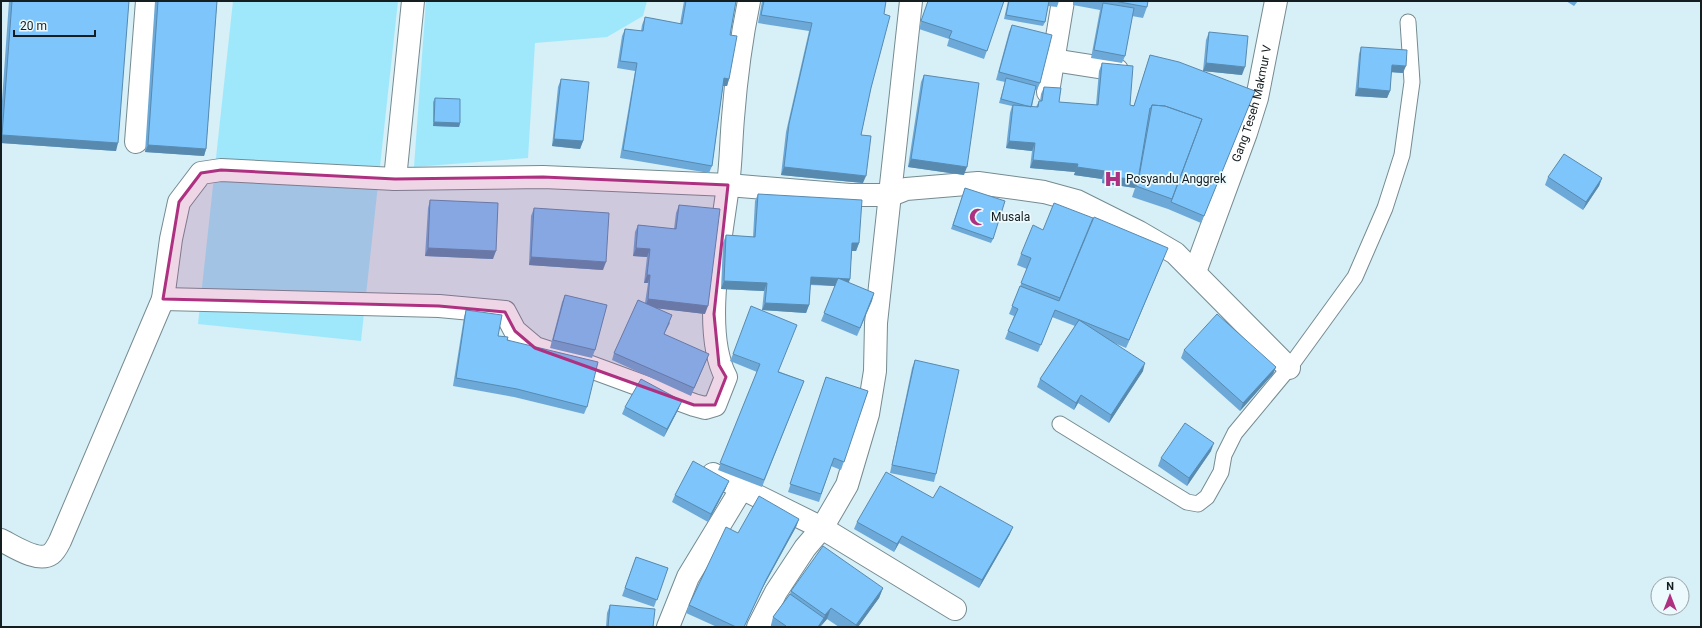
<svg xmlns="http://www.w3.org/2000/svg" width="1702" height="628" font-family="Roboto,sans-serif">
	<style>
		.green { fill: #9fe8fc }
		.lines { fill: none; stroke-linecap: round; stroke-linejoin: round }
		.lane-casing { stroke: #758b91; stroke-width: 17 }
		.street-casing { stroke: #758b91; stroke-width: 24 }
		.lane { stroke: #fff; stroke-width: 15 }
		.street { stroke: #fff; stroke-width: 22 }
		.wall { fill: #6ca9d8 }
		.shaded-wall { fill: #588ab0 }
		.building { fill: #7dc5fb; stroke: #588ab0 }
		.marked { fill: #ae3181; fill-opacity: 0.2; stroke: #ae3181; stroke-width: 3; stroke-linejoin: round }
		.labels { text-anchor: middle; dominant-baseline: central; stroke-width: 3.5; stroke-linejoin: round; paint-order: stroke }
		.street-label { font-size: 12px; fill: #141d1f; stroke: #ecfafe }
		.poi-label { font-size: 12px; fill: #141d1f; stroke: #ecfafe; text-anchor: start }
	</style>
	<rect width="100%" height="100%" fill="#d7eff6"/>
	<!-- green -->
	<path class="green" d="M233 1H398L361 341 198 324Z
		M426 1H647L643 16 607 37 535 43 528 158 414 167Z"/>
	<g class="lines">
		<!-- lane casing -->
		<g class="lane-casing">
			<path id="lane" d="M1060 424 1187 502 1198 504 1207 497 1221 472 1224 455 1235 433 1289 368 1355 277 1385 208 1402 155 1412 82 1408 22"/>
		</g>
		<!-- street casing -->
		<g class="street-casing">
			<g id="street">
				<path d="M1053 60 1117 70"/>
				<path d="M1048 92 1063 1"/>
				<path d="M136 142 147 1"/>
				<path d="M395 179 413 1"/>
				<path id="s1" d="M1195 272 1246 133 1257 98 1276 1"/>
				<path d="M163 299 439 306 505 312 515 331 535 348 569 359 694 405 705 408 715 405 726 377C701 331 722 236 728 185 731 163 731 141 733 118 736 79 741 40 749 1"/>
				<path d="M713 474 822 528 955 609"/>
				<path d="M1 540C13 546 38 563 51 554 55 551 58 545 60 541L163 299 171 239 179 202 201 173 221 170 395 179 543 177 728 185 850 195H891L906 189 978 183 1044 192 1077 201 1139 232 1175 253 1289 368"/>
				<path d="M668 627 688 577 742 488"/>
				<path d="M758 627 776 592 805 548 822 528 847 485 868 414 875 371 876 323 911 1"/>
			</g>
		</g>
		<!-- lane -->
		<use href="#lane" class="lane"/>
		<!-- street -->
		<use href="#street" class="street"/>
	</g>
	<!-- wall -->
	<path class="wall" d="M9 1H129L116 151 1 143V115Z
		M155 1H217L206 149 204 156 145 152Z
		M684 1H736L730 35 729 79 727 86H723L712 166 709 173 620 158 635 71 617 68 622 36 625 29 641 31 642 25 645 17 680 24Z
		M762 1H886L871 88 861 135 863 183 781 175 786 132 809 31 758 23Z
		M928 1H1004L984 59 947 46 949 39 919 29Z
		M1008 1H1059L1057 7 1048 6 1045 22 1043 26 1004 19Z
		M1073 1H1148L1147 7 1143 18 1132 16 1125 56 1122 63 1091 58 1100 10 1073 5Z
		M1566 1H1578L1574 6Z
		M1012 25 1040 83 1037 90H1035L1032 107H1036L1039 101H1040L1041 94 1044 87 1059 102 1096 105 1099 71 1102 63 1130 105H1134L1150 55 1255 91 1201 223 1168 209 1132 197 1135 188 1102 183V179L1074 175 1075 172 1030 168 1032 151 1006 148 1010 113 1012 106 999 103 1005 82 996 80 1009 32Z
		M1209 32 1242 75 1203 71 1206 40Z
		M1361 47 1403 73 1391 72 1390 91 1387 98 1355 96 1359 54Z
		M924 75 964 175 908 167 921 82Z
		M561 79 583 141 580 149 552 146 558 87Z
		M435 98 460 123 459 127 433 126V102Z
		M1548 177 1602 178 1599 186 1583 210 1545 185Z
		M965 188 993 239 991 243 951 229Z
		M758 194 859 243 856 251H852L849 283 874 293 857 336 821 321 835 286 810 285 809 305 806 313 762 310 764 291 721 289 723 243 726 235 753 237 755 201Z
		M430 200 493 259 425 256 428 208Z
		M679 205 705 314 657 308 670 323 664 334 706 361 691 396 612 360 614 353 645 303 648 283H644L647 257 633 256 635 232 638 225 674 229 676 213Z
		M534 208 603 270 529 265 531 216Z
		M1043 230 1165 255 1126 348 1112 342 1143 371 1109 423 1078 403 1074 410 1037 387 1040 379 1075 326 1052 317 1038 352 1005 339 1014 316 1009 314 1027 269 1017 265 1021 254Z
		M565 295 595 350 592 358 550 348 562 302Z
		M466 310 498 336 507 340 587 407 584 414 514 397 453 386 464 317Z
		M1184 350 1276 367 1273 374 1240 411 1181 358Z
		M733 354 804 381 762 487 718 470 757 372 730 361Z
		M915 360 936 474 934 482 890 473 912 368Z
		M826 377 868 391 841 470 831 466 819 502 788 492Z
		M625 407 679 408 664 437 622 414Z
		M1211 451 1187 486 1158 466 1161 458Z
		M726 488 708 522 672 502 675 495Z
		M933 498 1010 534 979 588 899 543 894 552 854 529 857 522Z
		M799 519 796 527 763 587 744 627H717L686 613 689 605 738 533Z
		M636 557 668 568 654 607 622 596Z
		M883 588 879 598 858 627H839L827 619 820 627H774L771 625 773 617 790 594 791 591Z
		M610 605 653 627H606L607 613Z"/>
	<!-- shaded-wall -->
	<path class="shaded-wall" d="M1206 63 1245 67 1242 75 1203 71Z
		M1392 65 1406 66 1403 73 1389 72Z
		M724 78 729 79 727 86H722Z
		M1358 88 1390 91 1387 98 1355 96Z
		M434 122 460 123 459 127 433 126Z
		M2 135 118 143 116 151 1 143V137Z
		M554 139 583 141 580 149 552 146Z
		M1009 141 1035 143 1032 151 1006 148Z
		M148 145 206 149 204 156 145 152Z
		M911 159 967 167 964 175 908 167Z
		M1033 160 1078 164 1075 172 1030 168Z
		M784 167 866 176 863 183 781 175Z
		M1077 167 1105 171 1102 179 1074 175Z
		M1105 176 1138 180 1135 188 1102 183Z
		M1602 178 1599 186 1583 210 1586 202Z
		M852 243H859L856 251H850Z
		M428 248 496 251 493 259 425 256Z
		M636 248 650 249 647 257 633 256Z
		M1168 248 1165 255 1126 348 1129 340Z
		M531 257 606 262 603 270 529 265Z
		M647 275H650L648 283H644Z
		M811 277 850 279 847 287 808 284Z
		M724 281 767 283 764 291 721 289Z
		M874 293 872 301 857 336 860 328Z
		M648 299 708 306 705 314 645 307Z
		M765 303 809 305 806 313 762 310Z
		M1145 363 1143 371 1109 423 1111 415Z
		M1276 367 1273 374 1240 411 1243 403Z
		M1081 395 1078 403 1074 410 1076 403Z
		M682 401 679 408 664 437 667 429Z
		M1214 443 1211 451 1187 486 1189 478Z
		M729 481 726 488 708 522 711 514Z
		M799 519 796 527 763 587 744 627 766 580Z
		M1013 527 1010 534 979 588 982 580Z
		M902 536 899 543 894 552 897 544Z
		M883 588 879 598 858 627H855Z
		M831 608 827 619 821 626 825 615Z
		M824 618 820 627H818Z"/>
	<!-- building -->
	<path class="building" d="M12 1H129L118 143 2 135Z
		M158 1H217L206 149 148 145Z
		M686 1H736L730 35 737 36 729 79 724 78 712 166 623 150 637 63 620 61 625 29 643 31 645 17 682 24Z
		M764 1H886L884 14 890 16 871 88 861 135 871 136 866 176 784 167 789 124 812 23 761 15Z
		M928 1H1004L987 51 949 38 952 31 921 21Z
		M1009 1H1049L1045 22 1006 15Z
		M1114 1H1148L1147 7Z
		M1103 3 1134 8 1125 56 1094 50Z
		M1012 25 1052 35 1040 83 999 72Z
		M1209 32 1248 36 1245 67 1206 63Z
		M1361 47 1407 50 1406 66 1392 65 1390 91 1358 88Z
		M1150 55 1179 62 1255 91 1204 216 1171 202 1202 119 1165 106 1152 105 1151 108H1150L1138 180 1105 176V171L1077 167 1078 164 1033 160 1035 143 1009 141 1013 105 1038 107 1039 101H1042L1044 87 1061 88 1059 102 1098 105 1102 63 1133 66 1130 105 1134 106Z
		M924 75 979 83 967 167 911 159Z
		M1006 78 1036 86 1031 107 1001 99Z
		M561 79 589 82 583 141 554 139Z
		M435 98 460 99V123L434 122Z
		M1152 105 1165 106 1202 119 1172 199 1136 186 1139 177Z
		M1564 154 1602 178 1586 202 1548 177Z
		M965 188 1005 201 993 239 953 225Z
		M758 194 862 200 859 243H852L850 279 811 277 809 305 765 303 767 283 724 281 726 235 755 237Z
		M430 200 498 203 496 251 428 248Z
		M1054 203 1093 218 1060 298 1021 283 1031 258 1021 254 1033 225 1043 230Z
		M679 205 720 209 708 306 648 299 650 275H647L650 249 636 248 638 225 676 229Z
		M534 208 609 213 606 262 531 257Z
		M1094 217 1168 248 1129 340 1055 310 1041 345 1008 331 1018 309 1012 306 1020 286 1059 301Z
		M838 278 874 293 860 328 824 313Z
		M565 295 607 305 595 350 553 340Z
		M638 300 672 315 664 334 709 354 694 388 614 353Z
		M751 306 797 325 778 372 804 381 764 480 720 463 760 364 733 354Z
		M466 310 502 315 498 336 508 337 507 340 598 362 587 407 517 389 456 378Z
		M1217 314 1276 367 1243 403 1184 350Z
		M1079 320 1145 363 1111 415 1081 395 1076 403 1040 379Z
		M915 360 959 370 936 474 892 465Z
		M826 377 868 391 844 462 834 458 821 494 790 484Z
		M641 379 682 401 667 429 625 407Z
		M1185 423 1214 443 1189 478 1161 458Z
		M693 461 729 481 711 514 675 495Z
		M886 472 933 498 940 486 1013 527 982 580 902 536 897 544 857 522Z
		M759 496 799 519 766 580 744 627H736L689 605 726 527 738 533Z
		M823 546 883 588 856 625 831 608 825 615 791 591Z
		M636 557 668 568 657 600 625 588Z
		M790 594 824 618 818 627H786V626L773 617Z
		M610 605 655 609 653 627H608Z"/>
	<!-- marked area -->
	<path class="marked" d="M221 170 395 179 543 177 728 185 714 314 719 365 726 377 715 405H694L535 348 515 331 505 312 439 306 163 299 179 202 201 173Z"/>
	<!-- icons -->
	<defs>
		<g id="hospital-bare" transform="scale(1.38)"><path d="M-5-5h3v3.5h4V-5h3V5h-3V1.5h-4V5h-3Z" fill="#ae3181" stroke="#ecfafe" stroke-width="2.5" paint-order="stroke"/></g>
		<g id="mosque-bare" transform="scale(1.38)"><path d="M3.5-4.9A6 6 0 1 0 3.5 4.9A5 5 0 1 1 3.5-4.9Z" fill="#ae3181" stroke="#ecfafe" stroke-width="2.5" paint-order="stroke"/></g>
	</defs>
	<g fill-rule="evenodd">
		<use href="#hospital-bare" x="1113" y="179"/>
		<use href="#mosque-bare" x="978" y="217"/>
	</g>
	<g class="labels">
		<!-- street labels -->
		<g class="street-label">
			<text stroke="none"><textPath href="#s1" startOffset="178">Gang Teseh Makmur V</textPath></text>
		</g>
		<!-- poi labels -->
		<g class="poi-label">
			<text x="1126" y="179">Posyandu Anggrek</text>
			<text x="991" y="217">Musala</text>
		</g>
	</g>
	<!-- border -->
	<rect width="1702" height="628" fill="none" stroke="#141d1f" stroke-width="4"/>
	<!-- north arrow -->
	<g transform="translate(1670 596)"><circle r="19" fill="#ecfafe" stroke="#96a2a5"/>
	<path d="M0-3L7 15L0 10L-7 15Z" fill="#ae3181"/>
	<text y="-6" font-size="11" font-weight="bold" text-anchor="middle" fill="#141d1f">N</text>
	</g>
	<!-- scale -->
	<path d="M14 30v6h81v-6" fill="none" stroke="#141d1f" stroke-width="2"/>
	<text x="20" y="30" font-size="12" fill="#141d1f" stroke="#ecfafe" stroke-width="3" paint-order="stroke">20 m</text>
</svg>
